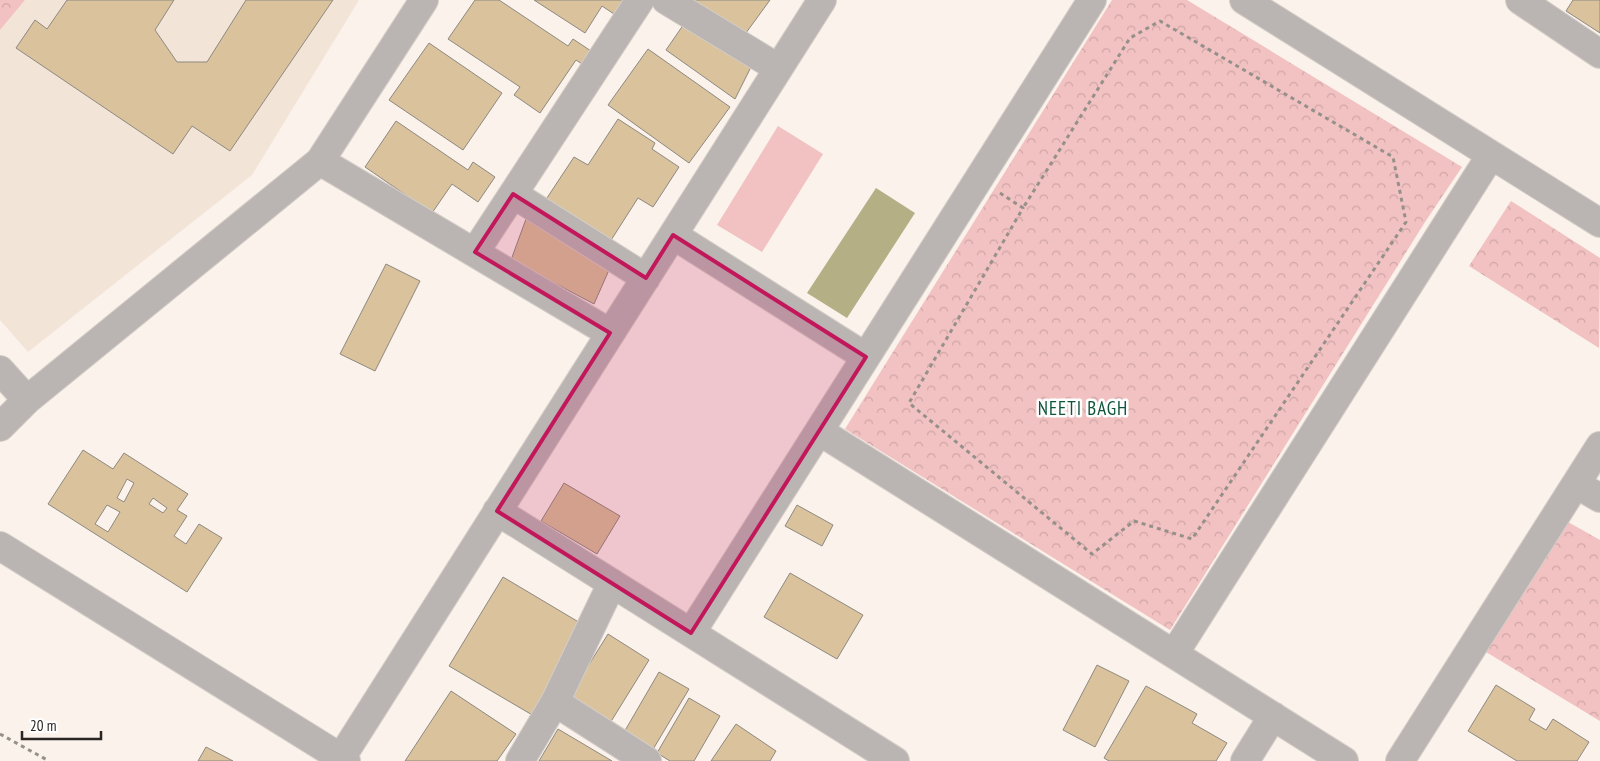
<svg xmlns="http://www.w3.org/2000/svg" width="1600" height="761" font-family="'PT Sans Narrow',sans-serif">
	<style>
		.built { fill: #f3e4d8 }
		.grass { fill: #f2c1c1 }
		.park { fill: url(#park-crowns) }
		.water { fill: #b5af86 }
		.building { fill: #d9c29c; stroke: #8e8981; fill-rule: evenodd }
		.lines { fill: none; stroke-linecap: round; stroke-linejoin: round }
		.minor-casing { stroke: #d4cdc7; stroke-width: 30 }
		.path { stroke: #96908b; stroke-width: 3; stroke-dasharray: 4 4; stroke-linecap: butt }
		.minor { stroke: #bab5b3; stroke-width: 28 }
		.marked { fill: #c2185b; fill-opacity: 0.2; stroke: #c2185b; stroke-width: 4; stroke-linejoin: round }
		.labels { text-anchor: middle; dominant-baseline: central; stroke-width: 5; stroke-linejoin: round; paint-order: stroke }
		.neighbourhood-label { font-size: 19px; letter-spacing: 1px; fill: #0f553b; stroke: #fff }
	</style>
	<defs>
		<pattern id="park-crowns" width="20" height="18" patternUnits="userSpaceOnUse" patternTransform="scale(1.25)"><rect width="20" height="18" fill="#f2c1c1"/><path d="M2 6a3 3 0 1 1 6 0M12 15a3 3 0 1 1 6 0" fill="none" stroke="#d0a6a6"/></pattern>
	</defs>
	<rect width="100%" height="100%" fill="#faf2eb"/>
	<!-- built -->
	<path class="built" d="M25 0H359L252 175 28 352 0 320V30Z"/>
	<!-- grass -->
	<path class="grass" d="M778 126 823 154 762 252 717 225Z"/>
	<!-- park -->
	<path class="park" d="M0 0H25L0 30Z
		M1112 0H1187L1462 167 1425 222 1170 630 845 429Z
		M1511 201 1600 258 1599 348 1469 266Z
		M1568 522 1600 540V721L1486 652Z"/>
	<!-- water -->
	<path class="water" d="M876 188 915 213 847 318 807 293Z"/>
	<!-- building -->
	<path class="building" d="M67 0H174L155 30 177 62H207L246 0H333L230 151 192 126 173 154 16 48 35 20 47 29Z
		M475 0H499L568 46 573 39 594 53 585 66 576 60 540 113 514 95 520 87 448 39Z
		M534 0H624L614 14 602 6 585 33Z
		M690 0H770L743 37Z
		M1573 0H1600V33L1566 11Z
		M686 21 753 63 735 99 666 50Z
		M429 43 502 93 463 150 389 100Z
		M648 49 730 107 689 163 608 105Z
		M618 119 655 143 652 149 679 167 653 207 638 198 606 248 541 207 574 157 588 165Z
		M396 121 468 170 473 162 495 177 478 202 452 184 432 213 365 167Z
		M526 219 609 270 594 304 511 260Z
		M386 264 420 281 375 371 340 354Z
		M83 450 113 469 124 453 188 494 177 510 187 516 174 536 186 544 199 524 222 538 187 592 48 504ZM127 479 134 483 124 502 117 498ZM153 498 167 508 163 513 149 504ZM107 505 120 512 108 532 95 524Z
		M564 483 620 516 597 554 541 521Z
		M797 505 833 525 822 546 785 526Z
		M790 573 863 615 837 659 764 617Z
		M503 577 587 627 534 716 449 666Z
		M608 634 649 660 607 728 565 703Z
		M1097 665 1129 681 1095 747 1063 730Z
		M659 672 689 689 652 751 623 734Z
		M1496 685 1535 709 1529 720 1546 730 1553 719 1589 742 1577 761H1517L1468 731Z
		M1146 686 1197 714 1192 723 1227 743 1216 761H1109L1104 758Z
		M451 691 516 734 497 761H405Z
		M689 698 720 716 694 761H670L657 753Z
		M736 724 776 751 770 761H711Z
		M558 729 612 761H539Z
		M206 747 233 761H198Z"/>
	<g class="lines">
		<!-- minor casing -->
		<g class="minor-casing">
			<path id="minor" d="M666 0 778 68
				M1244 0 1600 223
				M1520 0 1600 54
				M320 161 610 333
				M513 194 646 278
				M673 235 866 357
				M475 252 640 0
				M0 370 27 400
				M0 427 27 400 320 161 424 0
				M819 431 1344 761
				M1576 484 1600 498
				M497 511 895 761
				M0 546 346 761
				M691 633 1092 0
				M1174 654 1491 155
				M555 702 647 761
				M341 758 822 0
				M520 761 555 702 612 583
				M1245 761 1273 716
				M1400 761 1600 446"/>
		</g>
		<!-- path -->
		<path class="path" d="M1000 193 1023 208 909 403 1092 554 1134 521 1192 539 1406 222 1393 157 1160 21 1130 38 1023 208
			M0 734 49 761"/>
		<!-- minor -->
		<use href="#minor" class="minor"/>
	</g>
	<!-- marked area -->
	<path class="marked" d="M513 194 646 278 673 235 866 357 691 633 497 511 610 333 475 252Z"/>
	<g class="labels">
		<!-- neighbourhood labels -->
		<g class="neighbourhood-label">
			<text x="1083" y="408">NEETI BAGH</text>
		</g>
	</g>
	<!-- scale -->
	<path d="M22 731v8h79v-8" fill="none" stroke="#292523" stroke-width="2.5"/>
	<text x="30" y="731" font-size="15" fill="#292523" stroke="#ffffff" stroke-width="4" paint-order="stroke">20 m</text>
</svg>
